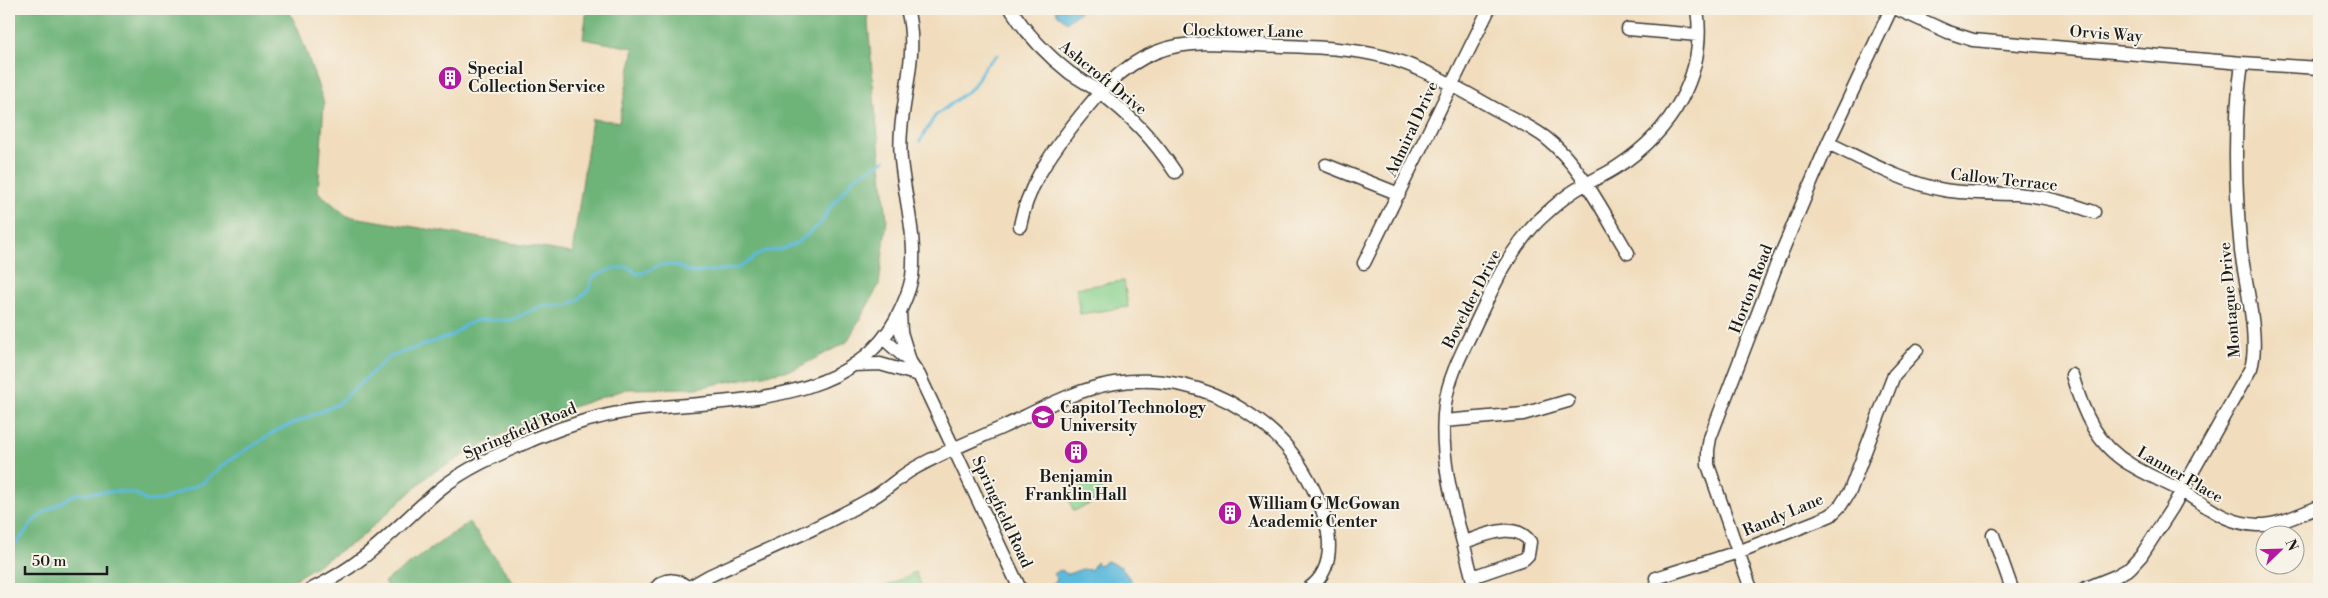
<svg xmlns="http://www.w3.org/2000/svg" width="2328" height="598" font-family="'Libre Bodoni',serif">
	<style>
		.green { fill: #88d28e; stroke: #527755 }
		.forest { fill: #6eb479; stroke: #45684a }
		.water { fill: #5dbadb; stroke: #3c6b7c }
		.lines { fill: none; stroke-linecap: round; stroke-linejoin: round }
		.stream { stroke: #5dbadb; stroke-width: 3 }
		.minor-casing { stroke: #3c3934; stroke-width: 15 }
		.minor { stroke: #fff; stroke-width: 12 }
		.labels { text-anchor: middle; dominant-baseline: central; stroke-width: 4; stroke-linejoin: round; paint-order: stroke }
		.street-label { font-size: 16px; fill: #1c1c1c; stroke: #f7f3e8 }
		.poi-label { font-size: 16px; font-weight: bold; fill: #1c1c1c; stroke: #f7f3e8; text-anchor: start }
	</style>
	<rect width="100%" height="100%" fill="#f7f3e8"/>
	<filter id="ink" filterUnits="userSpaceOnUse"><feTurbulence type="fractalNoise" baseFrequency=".02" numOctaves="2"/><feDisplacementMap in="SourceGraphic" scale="10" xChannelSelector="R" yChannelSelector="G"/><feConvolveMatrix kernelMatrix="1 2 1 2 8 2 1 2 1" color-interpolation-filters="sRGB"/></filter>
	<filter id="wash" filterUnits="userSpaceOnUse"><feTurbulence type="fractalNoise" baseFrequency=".0096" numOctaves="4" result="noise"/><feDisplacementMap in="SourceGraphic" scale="20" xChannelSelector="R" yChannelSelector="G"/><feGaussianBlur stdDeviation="1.12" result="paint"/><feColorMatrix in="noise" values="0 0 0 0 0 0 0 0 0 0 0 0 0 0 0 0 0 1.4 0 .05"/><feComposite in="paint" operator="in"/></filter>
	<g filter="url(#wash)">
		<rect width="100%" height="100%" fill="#f1ddbd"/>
		<!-- green -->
		<path class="green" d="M1124 281 1128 307 1080 314 1076 288Z
			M1097 480 1105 497 1074 511 1066 495Z
			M915 572 923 589H880H881Z"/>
		<!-- forest -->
		<path class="forest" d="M9 9H288L299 31 324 103 318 192 347 216 572 253 592 119 619 122 634 48 583 39 587 9H867L875 109 887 219 879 285 847 342 795 369 696 388 627 389 521 424 430 474 359 539 279 589H9Z
			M469 522 518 589H389L384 582Z"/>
		<!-- water -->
		<path class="water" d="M1055 9H1083L1067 22 1058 15Z
			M1107 561 1121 567 1132 582 1129 589H1049L1050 586 1056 582 1057 579 1053 574 1060 570 1068 574 1082 569 1091 570 1096 562 1099 565Z"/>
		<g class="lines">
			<!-- stream -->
			<path class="stream" d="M920 141 935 116 973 87 985 66 997 55
				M9 547 17 543 32 523 43 513 75 494 118 491 136 494 146 501 162 500 202 483 230 460 278 430 338 404 389 357 453 335 465 325 478 320H511L541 306 568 305 579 299 589 289 593 277 611 269 629 267 637 274 646 272 659 265H674L693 273 739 268 762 252 782 249 797 243 821 223 829 209 855 177 885 160"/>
		</g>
	</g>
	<g filter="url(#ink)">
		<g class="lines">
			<!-- minor casing -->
			<g class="minor-casing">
				<path id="minor" d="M1011 9C1026 33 1047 55 1070 73 1079 79 1090 85 1099 92 1128 113 1155 141 1175 172
					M1897 9 1948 32 1973 40 2242 63 2319 68
					M1628 29 1698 35
					M1828 143C1864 160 1904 183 1944 190 1968 194 1992 193 2016 194 2043 196 2069 203 2094 212
					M1326 165 1399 194
					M1020 226C1027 189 1047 159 1070 129 1094 98 1118 67 1156 52 1187 40 1224 43 1257 45 1299 47 1344 46 1385 57 1422 67 1456 87 1488 105 1507 116 1529 125 1546 138 1581 165 1605 216 1628 253
					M1364 263 1489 9
					M900 312 901 332 910 361
					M884 339 911 363 919 375 1020 589
					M853 365 880 364 919 375
					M2072 375C2083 412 2096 445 2131 465 2147 475 2165 482 2182 491 2209 507 2224 523 2257 525 2278 526 2300 514 2319 507
					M1444 421 1523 414 1568 401
					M1993 535 2012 589
					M1464 542C1484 536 1515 520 1530 542L1528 555 1524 559 1472 577
					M1656 578 1738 552 1817 521 1831 515 1841 505 1850 491 1894 375 1917 350
					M688 588 709 576C763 551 820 528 872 498 888 489 900 476 915 468 943 452 974 440 1003 427 1039 410 1076 389 1115 383 1158 376 1207 386 1243 410 1259 420 1274 432 1286 446 1314 480 1354 557 1308 589
					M312 589C367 563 394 528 439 490 468 466 504 452 539 437 568 425 598 416 629 411 717 398 847 410 896 319 903 306 909 292 912 277 917 238 905 200 901 160 896 109 921 60 907 9
					M655 589C665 577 679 578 689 589
					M1475 589C1461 529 1437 466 1445 404 1449 375 1464 349 1476 323 1493 287 1510 249 1539 220 1549 211 1559 201 1571 193 1585 183 1602 177 1617 167 1671 132 1707 75 1697 9
					M1751 589 1708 465V450L1710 438 1778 261 1828 143 1891 9
					M2084 589 2116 576 2130 568 2141 556 2172 508 2251 368C2260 338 2245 283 2241 251 2235 189 2233 125 2242 63"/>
			</g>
			<!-- minor -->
			<use href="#minor" class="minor"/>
		</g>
	</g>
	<!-- icons -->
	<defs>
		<g id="building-disc" transform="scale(1.25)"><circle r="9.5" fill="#b5179e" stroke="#f7f3e8"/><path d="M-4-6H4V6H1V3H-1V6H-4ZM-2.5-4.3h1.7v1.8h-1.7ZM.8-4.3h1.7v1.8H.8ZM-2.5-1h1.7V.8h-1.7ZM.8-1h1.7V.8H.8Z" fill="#fff"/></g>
		<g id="university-disc" transform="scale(1.25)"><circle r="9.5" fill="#b5179e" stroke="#f7f3e8"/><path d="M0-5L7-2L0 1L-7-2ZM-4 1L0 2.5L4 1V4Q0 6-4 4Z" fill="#fff"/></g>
	</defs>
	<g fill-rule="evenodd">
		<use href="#building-disc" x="450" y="78"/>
		<use href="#university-disc" x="1043" y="417"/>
		<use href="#building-disc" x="1076" y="452"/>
		<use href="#building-disc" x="1230" y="513"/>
	</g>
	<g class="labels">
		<!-- street labels -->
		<g class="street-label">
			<text transform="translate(1243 31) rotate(1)">Clocktower Lane</text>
			<text transform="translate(2106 34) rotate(4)">Orvis Way</text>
			<text transform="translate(1103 78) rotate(39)">Ashcroft Drive</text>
			<text transform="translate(1412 129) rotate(-65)">Admiral Drive</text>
			<text transform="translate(2004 180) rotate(6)">Callow Terrace</text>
			<text transform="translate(1751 289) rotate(-69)">Horton Road</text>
			<text transform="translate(1472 299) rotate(-63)">Bovelder Drive</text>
			<text transform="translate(2230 300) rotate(-95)">Montague Drive</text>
			<text transform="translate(520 431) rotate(-23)">Springfield Road</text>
			<text transform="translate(2180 475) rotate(30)">Lanner Place</text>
			<text transform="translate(1002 512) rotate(65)">Springfield Road</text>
			<text transform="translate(1783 515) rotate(-23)">Randy Lane</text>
		</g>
		<!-- poi labels -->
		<g class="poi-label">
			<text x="468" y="69">Special<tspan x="468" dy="18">Collection Service</tspan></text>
			<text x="1060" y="408">Capitol Technology<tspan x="1060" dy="18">University</tspan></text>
			<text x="1076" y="477" text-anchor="middle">Benjamin<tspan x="1076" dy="18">Franklin Hall</tspan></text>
			<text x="1248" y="504">William G McGowan<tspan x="1248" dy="18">Academic Center</tspan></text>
		</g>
	</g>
	<!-- margin -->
	<rect width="2328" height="598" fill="none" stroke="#f7f3e8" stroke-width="30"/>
	<!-- north arrow -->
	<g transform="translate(2280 550) rotate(67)"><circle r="24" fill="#f7f3e8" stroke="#9f9d96"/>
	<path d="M0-4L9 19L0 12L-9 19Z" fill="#b5179e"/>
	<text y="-8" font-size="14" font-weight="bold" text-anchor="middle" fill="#1c1c1c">N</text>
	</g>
	<!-- scale -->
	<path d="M25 566v8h82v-8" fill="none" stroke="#1c1c1c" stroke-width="2.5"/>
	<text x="32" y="566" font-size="15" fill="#1c1c1c" stroke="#f7f3e8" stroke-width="4" paint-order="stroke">50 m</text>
</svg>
